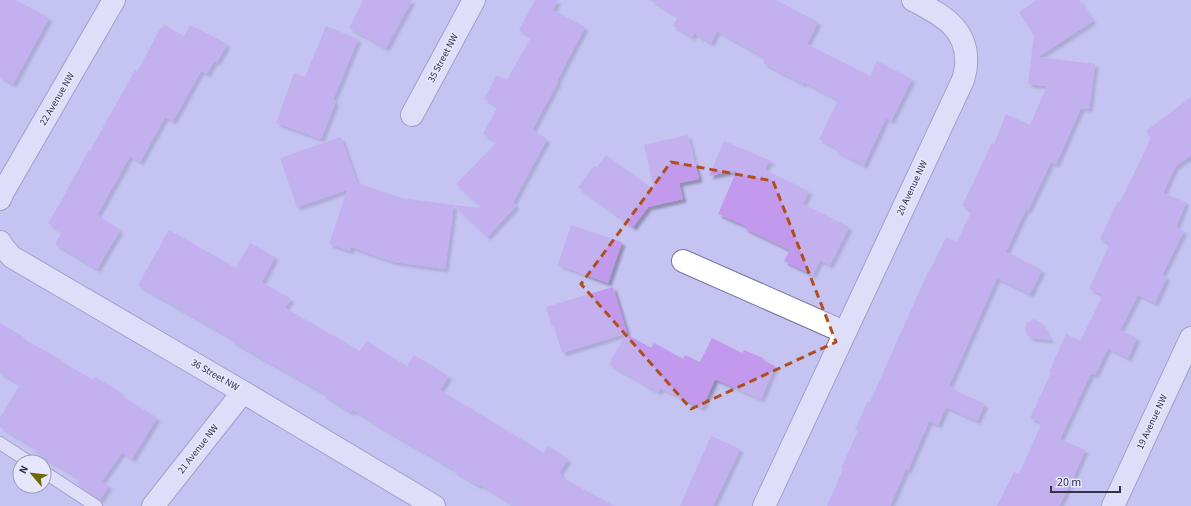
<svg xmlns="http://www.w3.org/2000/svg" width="1191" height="506" font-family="'Source Sans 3',sans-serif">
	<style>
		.building { fill: #c299ec; filter: url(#shadow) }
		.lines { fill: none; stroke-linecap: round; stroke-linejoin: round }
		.service-casing { stroke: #75739e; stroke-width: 14 }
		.minor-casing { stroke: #75739e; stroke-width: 24 }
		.service { stroke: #fff; stroke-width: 12 }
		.minor { stroke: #fff; stroke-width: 22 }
		.marked { fill: none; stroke: #b24e1e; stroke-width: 3; stroke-dasharray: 8 5; stroke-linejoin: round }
		.labels { text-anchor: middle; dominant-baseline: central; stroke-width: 3; stroke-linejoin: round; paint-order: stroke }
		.street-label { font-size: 10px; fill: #343447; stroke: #e7e6ff }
	</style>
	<defs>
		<filter id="shadow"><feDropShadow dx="3.5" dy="3.5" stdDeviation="1" flood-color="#0004"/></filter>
	</defs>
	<rect width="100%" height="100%" fill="#c4c3f2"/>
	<!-- building -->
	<path class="building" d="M0 0H16L49 18 13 84 0 77Z
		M363 0H412L386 48 349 28Z
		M535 0H558L553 10 585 27 557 81 558 82 532 130 547 139 513 202 516 206 487 237 454 205 482 208 456 184 497 142 483 134 498 106 484 99 497 75 507 80 531 37 519 30Z
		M650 0H776L818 22 807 44 870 76 877 61 912 79 891 121 886 118 864 165 836 151 837 148 819 139 838 100 804 82 803 84 763 63 766 58 717 31 711 43 694 33 692 37 673 26 678 16Z
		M1037 0H1079L1093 21 1038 57 1095 64 1089 109 1081 108 1056 164 1051 162 1028 210 1026 209 1006 252 1042 270 1030 294 997 278 949 386 955 388 954 390 985 404 977 421 946 407 938 425 929 421 908 470 906 469 890 506H827L843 469 841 468 858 431 855 429 868 401 870 402 928 272H929L946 237 957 242 972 210 962 206 992 143 994 144 1006 114 1030 125 1047 86 1028 84 1034 35 1019 12Z
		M164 25 184 36 190 25 227 44 217 62 214 61 207 74 201 71 173 121 165 117 140 162 130 156 97 215 120 230 97 269 55 244 62 232 48 223 67 192H66L89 150 90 151 135 70 137 72 161 27 163 28Z
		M326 26 358 39 333 100 336 101 321 139 276 123 294 73 305 77Z
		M1191 97V155L1175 167 1163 193 1186 202 1176 227 1184 231 1162 275 1167 277 1155 303 1138 295 1120 330 1137 338 1128 358 1108 348 1095 375 1091 373 1060 439 1085 450 1076 471 1059 506H997L1014 472 1019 474 1042 423 1030 418 1051 373 1049 372 1066 334 1080 341 1103 295 1089 289 1110 243 1100 239 1118 201 1120 202 1151 138 1146 131Z
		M688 135 699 179 679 183 683 199 648 207 633 227 578 187 594 166 597 167 606 155 654 190 644 145Z
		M341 137 357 183 401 198 454 205 445 269 394 262 351 247 350 251 329 244 347 190 297 207 280 158Z
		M724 141 773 162 768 163 765 170 809 191 803 204 849 227 830 265 820 260 813 275 784 261 790 250 744 228 746 226 718 214 737 170 709 176Z
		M571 225 622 242 608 283 558 265Z
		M169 230 236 268 250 243 275 257 262 282 291 299 285 308 360 351 366 341 407 366 414 355 449 376 440 390 544 453 548 446 568 459 559 473 562 475 561 477 614 506H515L480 484 479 486 454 471 455 470 410 444H409L353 410 351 412 323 395 324 393 247 350 232 341 233 339 138 285Z
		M613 287 627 333 562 353 554 326 552 327 546 307Z
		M1034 319 1040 322 1051 340 1031 338 1027 335 1025 328 1027 323Z
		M0 323 22 336V338L61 360V361L93 380 95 377 120 392 119 394 157 418 132 459 122 452 102 481 109 486 100 500 77 484 80 479 35 452 37 449 0 427V418L20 384 0 373Z
		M626 334 651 348 654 343 683 359 685 355 700 362 712 338 742 353 744 350 763 358 762 360 775 366 761 399 715 379 702 408 661 388 658 392 609 364Z
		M711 436 740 449 713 506H680Z"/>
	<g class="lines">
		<!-- service casing -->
		<g class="service-casing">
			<path id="service" d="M0 443 29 462
				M44 472 96 506"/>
		</g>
		<!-- minor casing -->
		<g class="minor-casing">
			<path id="minor" d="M412 115 474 0
				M0 199 3 192 114 0
				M0 242 3 247 12 257 243 392 434 506
				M683 261 844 332
				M153 506 243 392
				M764 506 963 80C964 75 966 70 966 65 969 28 940 14 913 0
				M1113 506 1191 338"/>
		</g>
		<!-- service -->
		<use href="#service" class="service"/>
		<!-- minor -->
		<use href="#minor" class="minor"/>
	</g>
	<!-- marked area -->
	<path d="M0 0H1191V506H0ZM671 162 773 181 836 342 691 409 581 284Z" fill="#c4c3f2" fill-opacity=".55" fill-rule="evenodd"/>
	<path class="marked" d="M671 162 773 181 836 342 691 409 581 284Z"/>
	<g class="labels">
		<!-- street labels -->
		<g class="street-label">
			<text transform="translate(443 58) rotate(-62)">35 Street NW</text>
			<text transform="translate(57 99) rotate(-60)">22 Avenue NW</text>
			<text transform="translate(912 188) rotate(-65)">20 Avenue NW</text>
			<text transform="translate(215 375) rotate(30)">36 Street NW</text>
			<text transform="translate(1152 422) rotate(-65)">19 Avenue NW</text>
			<text transform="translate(198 449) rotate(-52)">21 Avenue NW</text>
		</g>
	</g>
	<!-- north arrow -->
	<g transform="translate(32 474) rotate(298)"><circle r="19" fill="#e7e6ff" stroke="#9f9fb5"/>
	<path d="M0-3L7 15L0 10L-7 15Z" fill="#6f6903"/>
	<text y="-6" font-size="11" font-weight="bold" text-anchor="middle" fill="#343447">N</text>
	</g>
	<!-- scale -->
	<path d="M1051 486v6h69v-6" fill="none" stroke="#343447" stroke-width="2"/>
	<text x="1057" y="486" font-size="12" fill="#343447" stroke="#e7e6ff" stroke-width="3" paint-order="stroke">20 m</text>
</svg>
